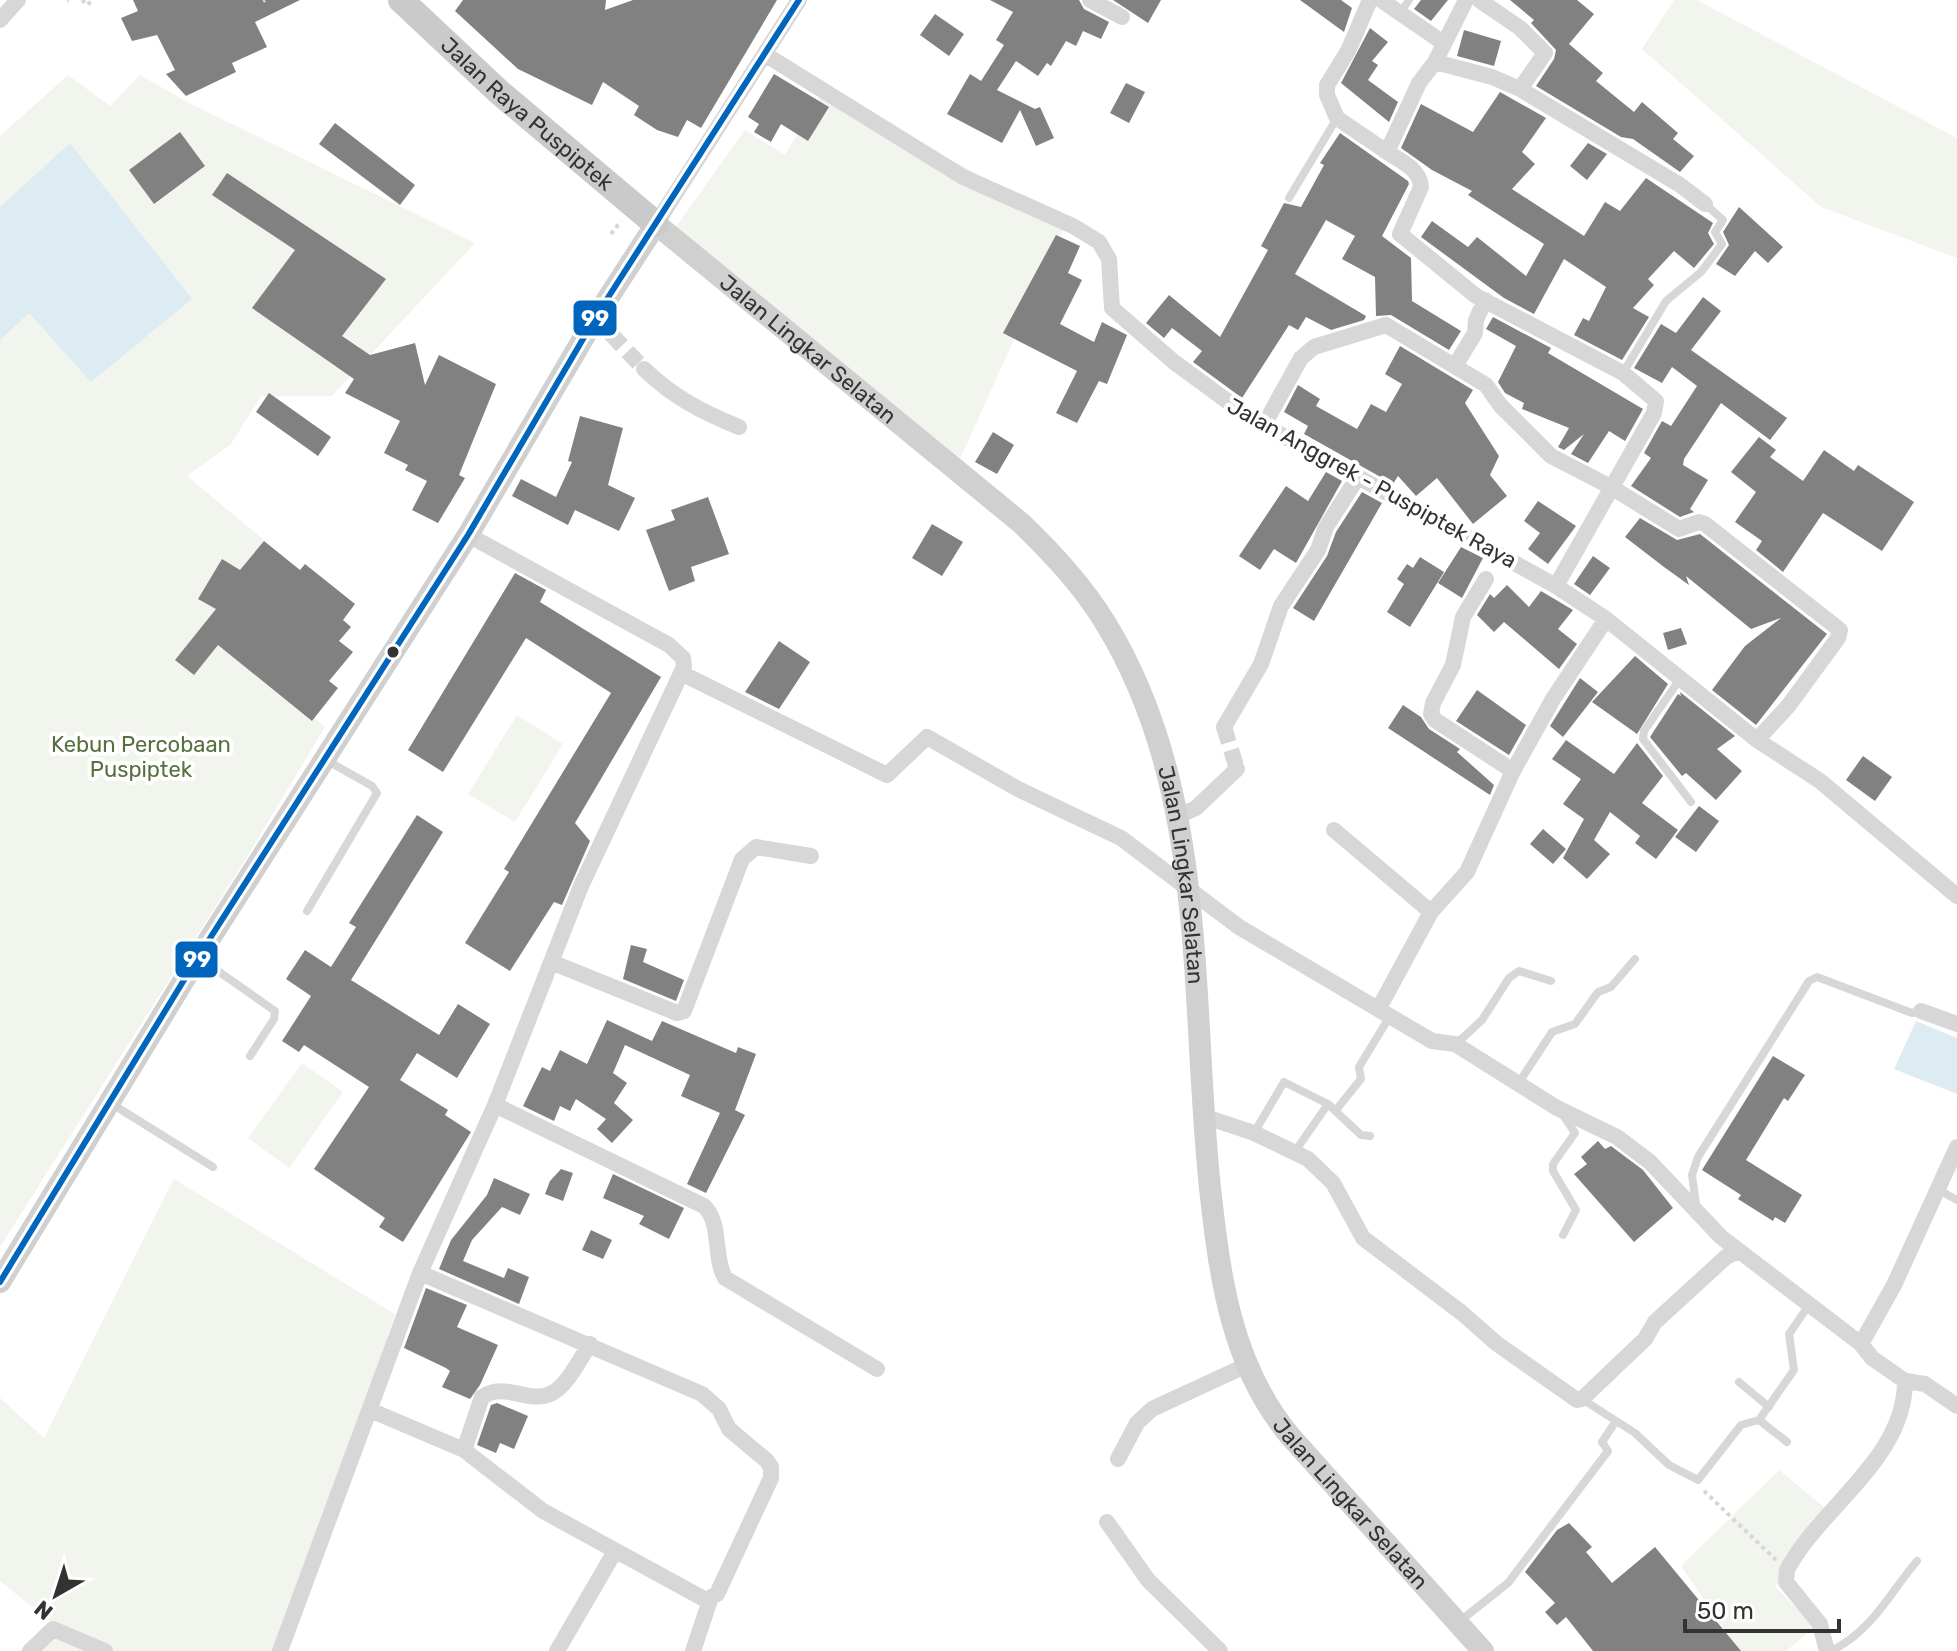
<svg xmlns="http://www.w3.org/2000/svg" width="1957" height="1651" font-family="Rubik,sans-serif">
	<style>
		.green { fill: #f1f5ed }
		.water { fill: #ddebf3 }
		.building { fill: #818181 }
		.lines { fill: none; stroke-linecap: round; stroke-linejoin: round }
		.street-tunnel { stroke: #d6d6d6; stroke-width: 16; stroke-dasharray: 16 8; stroke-linecap: butt }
		.path { stroke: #d6d6d6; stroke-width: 4; stroke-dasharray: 4 4; stroke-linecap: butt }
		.lane { stroke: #d7d7d7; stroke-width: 8 }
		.street { stroke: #d7d7d7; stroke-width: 16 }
		.secondary { stroke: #d0d0d0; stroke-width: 22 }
		.primary { stroke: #cacaca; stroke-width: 26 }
		.bus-1-casing { stroke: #fff; stroke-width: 12 }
		.bus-1 { stroke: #0065bd; stroke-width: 6 }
		.bus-dot { fill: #333; stroke: #fff; stroke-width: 3 }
		.labels { text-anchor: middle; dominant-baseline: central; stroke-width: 8; stroke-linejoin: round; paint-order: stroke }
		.street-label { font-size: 22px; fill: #333; stroke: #fff }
		.park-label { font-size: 22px; fill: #56703f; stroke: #fff }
		.line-badge { stroke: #fff; stroke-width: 3 }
		.badge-label { font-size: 22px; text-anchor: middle; font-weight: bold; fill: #fff }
	</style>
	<rect width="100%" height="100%" fill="#fff"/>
	<!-- green -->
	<path class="green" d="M1674 0H1697L1957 138V258L1821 207 1642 49Z
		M68 75 110 106 140 75 189 103 475 243 332 396H261L231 444 187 476 264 540 212 629 325 727 245 860 0 1247V136Z
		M823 91 1067 222 960 459 668 238 745 130 785 155Z
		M517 715 563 744 515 822 468 794Z
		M302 1063 343 1092 289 1168 248 1138Z
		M174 1179 395 1314 310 1568 279 1651H28L52 1623 0 1581V1398L44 1438Z
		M1779 1470 1829 1511 1775 1587 1816 1626 1786 1651H1739L1681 1566Z"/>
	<!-- water -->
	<path class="water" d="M70 143 192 299 91 382 29 313 0 340V207Z
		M1916 1021 1957 1038V1094L1894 1069Z"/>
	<!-- building -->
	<path class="building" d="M133 0H300L255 22 267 47 232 63 236 72 186 96 166 74 175 70 157 35 132 41 121 18 138 11Z
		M463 0H606L605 10 633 0H777L701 128 687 120 678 137 657 130 634 115 639 106 603 82 592 105 518 69 455 11Z
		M990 0H1079L1084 9 1109 22 1101 39 1083 31 1076 46 1066 41 1051 66 1047 63 1038 76 1016 61 997 90 1035 109 1040 107 1054 138 1036 146 1020 110 1002 143 947 114 970 74 981 81 1004 45 996 40 1013 12Z
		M1113 0H1161L1148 23Z
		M1300 0H1341L1352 8 1344 32Z
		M1421 0H1448L1431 21 1414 9Z
		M1510 0H1577L1594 14 1569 44 1603 73 1596 81 1634 112 1642 102 1678 133 1673 139 1694 156 1680 172 1633 139 1621 137 1536 86 1554 59 1556 50 1531 23 1534 20Z
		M935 14 964 34 949 56 920 35Z
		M1370 28 1388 42 1372 61 1378 65 1368 80 1398 102 1389 122 1341 83Z
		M1464 30 1501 41 1494 66 1457 56Z
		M774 74 829 107 808 141 781 124 771 142 754 132 759 124 748 117Z
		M1126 83 1145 92 1129 123 1110 113Z
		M1500 92 1546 118 1522 152 1535 164 1512 189 1584 236 1605 202 1620 211 1646 178 1713 223 1708 233 1714 244 1694 268 1674 251 1648 279 1654 285 1633 308 1649 317 1622 360 1574 335 1583 318 1589 321 1606 287 1564 259 1534 314 1504 298 1421 237 1432 221 1468 247 1477 237 1526 276 1544 244 1468 195 1472 191 1432 170 1401 148 1421 104 1473 132Z
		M335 123 415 185 400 205 319 144Z
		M180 132 205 166 154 204 129 170Z
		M1340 133 1408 181 1409 184 1382 236 1411 258 1412 301 1461 331 1449 350 1391 315 1376 316 1375 277 1342 259 1355 236 1326 220 1295 274 1366 316 1364 320 1331 330 1306 317 1298 330 1289 325 1242 398 1193 362 1202 351 1172 328 1164 338 1146 323 1169 295 1220 337 1268 250 1261 246 1284 203 1301 207 1324 165 1320 163Z
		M1588 143 1607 154 1587 180 1570 166Z
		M227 173 386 279 342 336 370 355 415 343 425 385 439 355 496 384 459 475 465 478 438 523 412 510 427 481 405 470 408 465 384 453 400 421 345 393 354 379 252 308 295 250 212 195Z
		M1739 207 1783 247 1768 263 1755 251 1735 276 1716 264 1729 245 1723 232Z
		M1056 235 1080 246 1068 273 1082 280 1060 324 1094 342 1102 322 1127 335 1107 384 1099 381 1077 423 1056 413 1077 371 1003 333Z
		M1703 297 1721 311 1691 350 1787 418 1770 440 1721 403 1684 459 1683 465 1708 480 1690 509 1694 512 1680 517 1631 486 1651 458 1644 453 1662 421 1671 426 1697 386 1672 367 1662 383 1634 368 1661 324 1676 333Z
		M1493 317 1551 348 1548 353 1643 409 1625 441 1609 431 1588 463 1571 454 1584 434 1564 450 1558 447 1569 428 1522 409 1524 403 1505 393 1498 382 1516 346 1486 329Z
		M1400 346 1473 390 1465 403 1499 456 1490 475 1507 496 1473 524 1437 478 1416 496 1398 476 1393 484 1304 434 1308 426 1284 412 1298 385 1320 399 1316 406 1357 429 1371 404 1386 412 1402 384 1385 374Z
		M269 393 331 437 318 456 256 412Z
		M580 416 623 428 608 485 635 498 619 531 575 510 568 525 512 496 521 479 556 497 572 462 568 461Z
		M993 432 1014 445 997 474 975 462Z
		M1759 437 1776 450 1770 457 1803 481 1824 450 1854 471 1858 465 1914 502 1882 551 1823 513 1783 572 1756 550 1762 541 1735 522 1756 492 1731 472Z
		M1326 472 1342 481 1296 563 1274 549 1260 570 1239 556 1286 486 1308 501Z
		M1362 492 1382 503 1314 621 1293 608 1327 556 1336 532Z
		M708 497 729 554 691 567 695 581 669 591 646 530 675 520 671 510Z
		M1538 501 1576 526 1548 564 1528 549 1540 533 1524 521Z
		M1640 518 1677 540 1700 534 1827 634 1756 725 1712 690 1745 646 1781 618 1751 629 1686 576 1689 585 1664 567 1625 537Z
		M932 524 963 542 942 576 912 558Z
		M264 541 300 570 305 564 355 604 343 620 351 627 339 641 353 652 329 681 338 688 312 721 218 645 194 675 175 660 216 609 198 599 222 559 240 570Z
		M1461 547 1483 558 1462 598 1438 583Z
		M1593 556 1610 568 1590 595 1574 584Z
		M1420 557 1444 572 1410 627 1387 612 1404 584 1397 579 1407 564 1413 568Z
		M515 573 546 590 540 602 661 677 575 823 590 841 562 905 554 902 510 971 465 943 509 872 504 869 611 693 526 638 443 772 408 750Z
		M1507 585 1529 607 1541 591 1573 610 1558 629 1577 644 1559 669 1504 622 1494 632 1477 615 1490 594 1494 598Z
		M1681 628 1687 644 1668 650 1663 633Z
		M779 641 810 662 779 709 745 692Z
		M1635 656 1668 684 1637 734 1592 702Z
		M1580 678 1598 692 1563 737 1550 726Z
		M1477 690 1526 725 1509 755 1456 721Z
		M1680 692 1735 736 1717 749 1742 771 1716 800 1686 773 1682 776 1650 737 1678 694 1681 696Z
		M1403 705 1421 717 1429 729 1460 749 1457 752 1494 785 1490 795 1388 728Z
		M1566 740 1614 774 1637 743 1663 776 1642 803 1678 830 1656 859 1635 843 1640 836 1610 812 1594 840 1610 854 1587 879 1563 858 1584 819 1563 804 1581 779 1552 759Z
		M1863 756 1892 777 1875 801 1846 780Z
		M1699 806 1719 821 1696 852 1675 837Z
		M417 815 443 832 351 980 439 1035 458 1004 490 1024 457 1078 417 1053 400 1080 448 1110 445 1115 471 1132 403 1242 379 1227 385 1218 314 1169 369 1087 304 1045 299 1052 282 1041 311 996 286 979 305 950 331 967 356 927 349 923Z
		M1543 829 1566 849 1553 864 1530 844Z
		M631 945 647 949 643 962 684 980 676 1001 623 979Z
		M607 1020 652 1041 662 1021 736 1053 738 1047 756 1054 735 1110 745 1115 706 1193 687 1184 720 1113 681 1096 690 1075 625 1045 613 1073 627 1083 614 1103 633 1120 612 1143 597 1129 606 1119 576 1099 570 1111 560 1106 554 1121 523 1106 542 1067 550 1071 560 1050 587 1064Z
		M1773 1056 1805 1075 1788 1101 1784 1098 1746 1160 1802 1195 1785 1223 1775 1217 1773 1221 1738 1199 1741 1195 1702 1170Z
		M1598 1141 1605 1149 1611 1146 1643 1170 1673 1208 1634 1242 1574 1174 1587 1164 1581 1157Z
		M561 1169 573 1173 563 1201 545 1194 550 1181Z
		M613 1174 684 1208 669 1239 639 1224 644 1216 603 1198Z
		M494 1178 530 1194 520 1215 502 1207 472 1240 463 1261 504 1278 508 1268 529 1277 519 1304 439 1269 451 1240 487 1195Z
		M591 1230 612 1240 603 1259 582 1250Z
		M426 1288 467 1305 457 1327 498 1345 480 1385 470 1399 442 1387 450 1371 446 1368 404 1348Z
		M497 1403 528 1416 514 1449 500 1443 496 1453 477 1445 491 1405Z
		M1569 1523 1592 1547 1586 1552 1612 1583 1655 1547 1741 1651H1593L1566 1617 1557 1625 1545 1612 1555 1603 1525 1572 1557 1530Z"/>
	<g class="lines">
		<!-- street-tunnel -->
		<path class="street-tunnel" d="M611 334 644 369
			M1224 727 1237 769"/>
		<!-- path -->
		<path class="path" d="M82 0 87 5 93 0
			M67 1 68 0
			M263 1 265 0
			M611 234 621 221
			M1704 1491 1776 1560"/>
		<!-- lane -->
		<path class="lane" d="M1400 13 1409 0
			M1289 198 1337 118
			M1623 373 1666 301 1701 272 1722 244 1715 232 1723 220 1705 204
			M1680 679 1644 731 1643 739 1691 802
			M307 911 377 793 372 786 326 760
			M198 957 275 1011 274 1019 250 1056
			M1456 1044 1482 1020 1509 978 1519 971 1551 981
			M1518 1084 1552 1032 1575 1024 1598 992 1611 987 1635 959
			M112 1104 213 1167
			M1336 1110 1361 1079 1359 1067 1390 1016
			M1254 1133 1284 1082 1328 1104 1361 1135 1370 1136
			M1296 1150 1328 1104
			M1939 1190 1957 1200
			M1697 1211 1692 1175 1698 1157 1809 981 1817 977 1912 1013 1920 1011
			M1563 1235 1576 1210 1553 1171V1164L1575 1133 1565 1118
			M1739 1382 1769 1407
			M1582 1399 1635 1433 1669 1465 1698 1480 1741 1425 1759 1420 1794 1370 1789 1334 1809 1305
			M1759 1420 1787 1442
			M1460 1621 1508 1583 1608 1451 1602 1442 1616 1421
			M1831 1651C1873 1630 1888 1595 1917 1561"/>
		<!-- street -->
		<path class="street" d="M1090 0 1122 17
			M1370 0 1348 51 1327 85V95L1337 118 1387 152
			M1381 0 1442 42
			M1466 0 1435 62 1419 83 1387 152C1401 161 1420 169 1421 187L1400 234 1476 296 1623 373 1656 401 1654 413 1556 586
			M1479 0 1520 28 1545 53 1520 89
			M0 20 18 0
			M766 55 963 177 1073 226 1099 242 1109 259 1112 308 1174 362 1249 417 1556 586 1606 619 1757 740 1820 781 1957 896
			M1435 62 1492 77 1520 89 1680 185 1705 204
			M656 224 799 0
			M597 315 611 334
			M1455 366 1475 333 1476 320 1485 300
			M644 369C673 397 702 412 739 427
			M1264 425 1301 358 1314 347 1386 325 1486 385 1500 405 1551 456 1611 487 1679 529 1699 522 1705 524 1840 630 1838 638 1789 705 1757 740
			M1486 579 1463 617 1453 665 1433 703 1431 714 1435 720 1513 771
			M683 674 887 775 927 737 1018 789 1121 838 1239 927 1432 1041 1455 1044 1557 1108 1617 1137 1650 1162 1721 1237 1861 1344 1872 1358 1905 1381 1925 1384 1957 1406
			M1224 727 1261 664 1281 606 1318 550 1326 527 1358 477
			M1178 816 1196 808 1237 769
			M1334 830 1431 912
			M551 962 677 1013 684 1011 742 859 756 847 811 856
			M1379 1008 1431 912 1467 872 1513 771 1553 699 1606 619
			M1921 1011 1957 1024
			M495 1105 704 1206C722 1223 713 1257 725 1278L877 1369
			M1203 1116 1254 1133 1308 1159 1333 1183 1363 1238 1462 1313 1496 1343 1577 1400 1582 1399 1645 1339 1655 1322 1726 1257 1738 1251
			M1861 1344 1894 1285 1957 1147
			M370 1410 464 1450 543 1511 706 1600 717 1594 771 1478V1467L766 1460 729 1429 719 1409 702 1394 420 1273
			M464 1450 482 1397C504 1381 528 1404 550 1394 567 1387 580 1358 590 1344
			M1118 1459 1137 1423 1152 1409 1245 1366
			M1107 1522 1148 1580 1220 1651
			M30 1651 53 1629 105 1651
			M280 1651 420 1273 495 1105 581 886 684 667 683 658 669 645 468 535
			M557 1651 614 1553
			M693 1651 710 1600
			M1827 1651 1820 1624 1786 1582 1787 1570C1821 1506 1905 1459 1905 1381"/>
		<!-- secondary -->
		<path class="secondary" id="s1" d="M0 1282 198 957 468 535 597 315 656 224 1021 523C1053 554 1083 586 1106 624 1209 792 1190 999 1210 1188 1220 1278 1231 1365 1290 1436L1483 1651"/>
		<!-- primary -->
		<path class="primary" id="s2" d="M401 0 499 92 656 224"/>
		<!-- bus-1 casing -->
		<g class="bus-1-casing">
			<path id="bus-1" d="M0 1282 198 957 468 535 600 310 799 0"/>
		</g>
		<!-- bus-1 -->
		<use href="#bus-1" class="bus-1"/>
	</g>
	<!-- markers -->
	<circle class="bus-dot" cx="393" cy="652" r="7"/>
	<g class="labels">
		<!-- street labels -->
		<g class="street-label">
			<text stroke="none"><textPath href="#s2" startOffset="170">Jalan Raya Puspiptek</textPath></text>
			<text stroke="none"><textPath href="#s1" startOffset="1442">Jalan Lingkar Selatan</textPath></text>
			<text transform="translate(1372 483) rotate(29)">Jalan Anggrek - Puspiptek Raya</text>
			<text stroke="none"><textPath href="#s1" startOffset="2114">Jalan Lingkar Selatan</textPath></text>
			<text stroke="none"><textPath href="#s1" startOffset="2784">Jalan Lingkar Selatan</textPath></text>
		</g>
		<!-- park labels -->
		<g class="park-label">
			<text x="141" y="744">Kebun Percobaan<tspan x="141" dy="25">Puspiptek</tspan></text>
		</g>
	</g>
	<g class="line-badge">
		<rect x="572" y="299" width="46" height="38" rx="8" fill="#0065bd"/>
		<rect x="174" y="940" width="45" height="39" rx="8" fill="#0065bd"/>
	</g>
	<g class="badge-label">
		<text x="595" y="326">99</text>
		<text x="197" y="967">99</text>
	</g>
	<!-- north arrow -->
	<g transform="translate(56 1595) rotate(219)" stroke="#ffffff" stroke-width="6" paint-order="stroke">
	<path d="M0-6L14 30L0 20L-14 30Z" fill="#333333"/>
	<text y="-12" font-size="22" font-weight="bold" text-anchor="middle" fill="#333333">N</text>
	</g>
	<!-- scale -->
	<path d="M1685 1619v12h154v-12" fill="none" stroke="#333333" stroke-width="4"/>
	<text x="1697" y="1619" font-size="24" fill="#333333" stroke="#ffffff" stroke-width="6" paint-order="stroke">50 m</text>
</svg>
